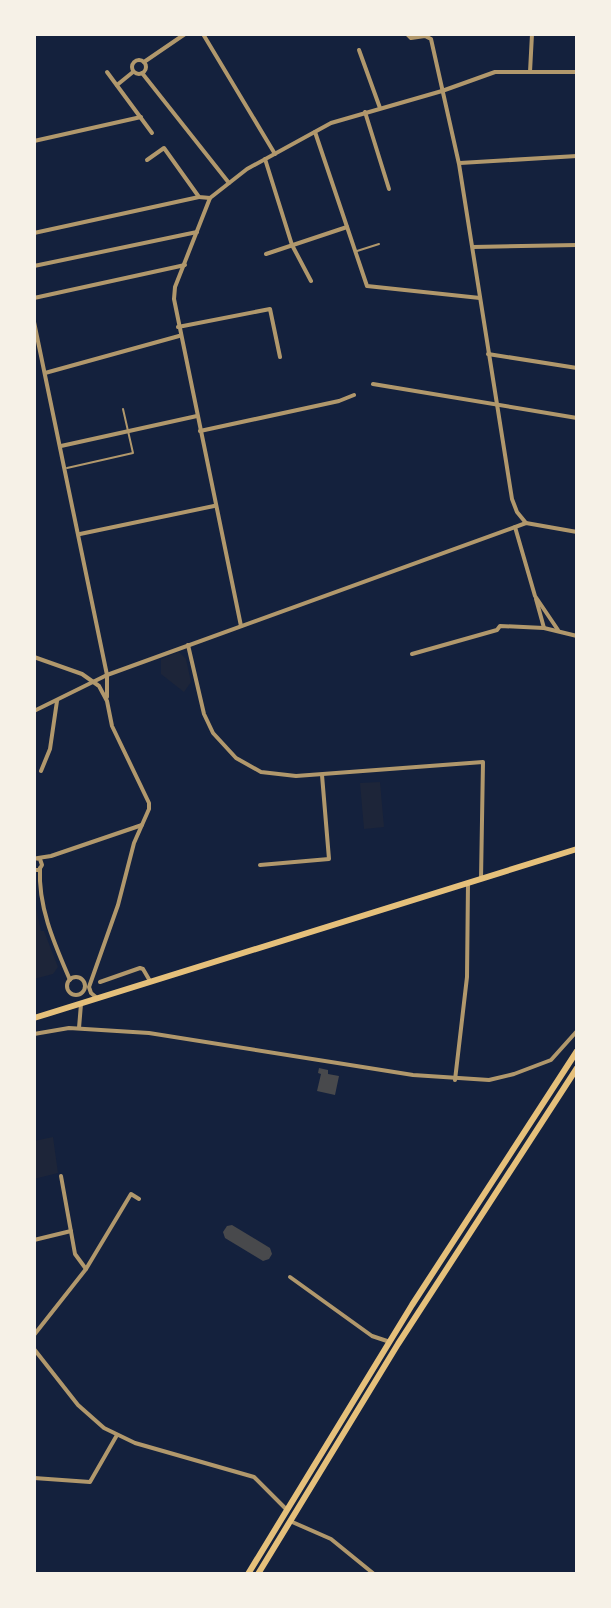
<svg xmlns="http://www.w3.org/2000/svg" width="611" height="1608" font-family="Spectral,serif">
	<style>
		.green { fill: #1d2539 }
		.building { fill: #48494c }
		.lines { fill: none; stroke-linecap: round; stroke-linejoin: round }
		.service { stroke: #b1986c; stroke-width: 2 }
		.minor { stroke: #b1986c; stroke-width: 4 }
		.primary { stroke: #e5c07b; stroke-width: 6 }
	</style>
	<rect width="100%" height="100%" fill="#14213d"/>
	<g class="green">
		<polygon points="179,652 186,659 191,682 184,692 161,674 161,659"/>
		<polygon points="380,782 384,827 364,829 360,783"/>
		<polygon points="34,899 41,931 44,931 58,967 53,974 34,979"/>
		<polygon points="53,1137 58,1173 34,1179 34,1141"/>
	</g>
	<g class="building">
		<polygon points="319,1068 328,1070 328,1074 339,1076 335,1095 317,1091 321,1074 318,1073"/>
		<polygon points="232,1225 270,1248 272,1254 269,1259 263,1261 225,1238 223,1232 227,1226"/>
	</g>
	<g class="lines">
		<g class="service">
			<polyline points="357,251 379,244"/>
			<polyline points="67,468 133,453 123,409"/>
		</g>
		<g class="minor">
			<polyline points="203,34 275,154"/>
			<polyline points="407,34 411,38 425,36 431,39 459,164 512,499 517,512 526,523"/>
			<polyline points="359,50 380,108"/>
			<circle cx="139" cy="67" r="7"/>
			<polyline points="144,62 185,34"/>
			<polyline points="107,72 152,133"/>
			<polyline points="530,72 532,34"/>
			<polyline points="142,73 229,183"/>
			<polyline points="117,85 133,72"/>
			<polyline points="365,112 389,189"/>
			<polyline points="315,132 367,286 480,298"/>
			<polyline points="34,141 141,117"/>
			<polyline points="265,159 292,245 311,281"/>
			<polyline points="147,160 164,148 199,197 210,198"/>
			<polyline points="460,163 577,156"/>
			<polyline points="34,233 199,197"/>
			<polyline points="473,247 577,245"/>
			<polyline points="266,254 347,227"/>
			<polyline points="34,266 197,232"/>
			<polyline points="34,298 185,265"/>
			<polyline points="34,322 107,675 107,697"/>
			<polyline points="178,327 270,309 280,357"/>
			<polyline points="488,354 577,368"/>
			<polyline points="45,373 179,336"/>
			<polyline points="373,384 577,418"/>
			<polyline points="200,431 339,401 354,395"/>
			<polyline points="61,446 197,416"/>
			<polyline points="515,527 535,596 558,630"/>
			<polyline points="80,534 214,506"/>
			<polyline points="536,599 544,628"/>
			<polyline points="241,626 174,299 175,287 210,198 247,169 331,123 442,91 495,72 577,72"/>
			<polyline points="188,645 204,714 213,733 236,758 261,772 296,776 483,762 481,879"/>
			<polyline points="412,654 497,630 500,626 544,628 577,636"/>
			<polyline points="34,657 82,674 99,686 107,701 112,726 149,803 149,809 134,843 118,905 89,987 91,993 97,998"/>
			<polyline points="34,711 107,675 526,523 577,532"/>
			<polyline points="41,771 50,749 57,701"/>
			<polyline points="34,858 40,859 42,865 39,870 34,870"/>
			<polyline points="38,858 51,856 142,825"/>
			<polyline points="260,865 329,859 322,775"/>
			<path d="M 40,868 C 38,908 55,945 70,980"/>
			<circle cx="76" cy="986" r="9"/>
			<polyline points="100,982 140,968 143,969 150,981"/>
			<polyline points="79,1028 81,1004"/>
			<polyline points="34,1034 69,1028 149,1033 413,1075 489,1080 514,1074 551,1060 577,1031"/>
			<polyline points="455,1080 467,977 468,883"/>
			<polyline points="61,1176 75,1254 86,1269"/>
			<polyline points="34,1240 71,1231"/>
			<polyline points="290,1277 372,1336 390,1342"/>
			<polyline points="34,1335 86,1269 131,1194 139,1199"/>
			<polyline points="34,1349 78,1405 104,1428 135,1443 254,1477 286,1509"/>
			<polyline points="34,1478 90,1482 117,1435"/>
			<polyline points="290,1521 331,1539 374,1574"/>
		</g>
		<g class="primary">
			<polyline points="34,1018 577,849"/>
			<polyline points="248,1574 412,1305 577,1051"/>
			<polyline points="258,1574 398,1344 577,1068"/>
		</g>
	</g>
	<rect width="611" height="1608" fill="none" stroke="#f6f1e7" stroke-width="72"/>
</svg>
